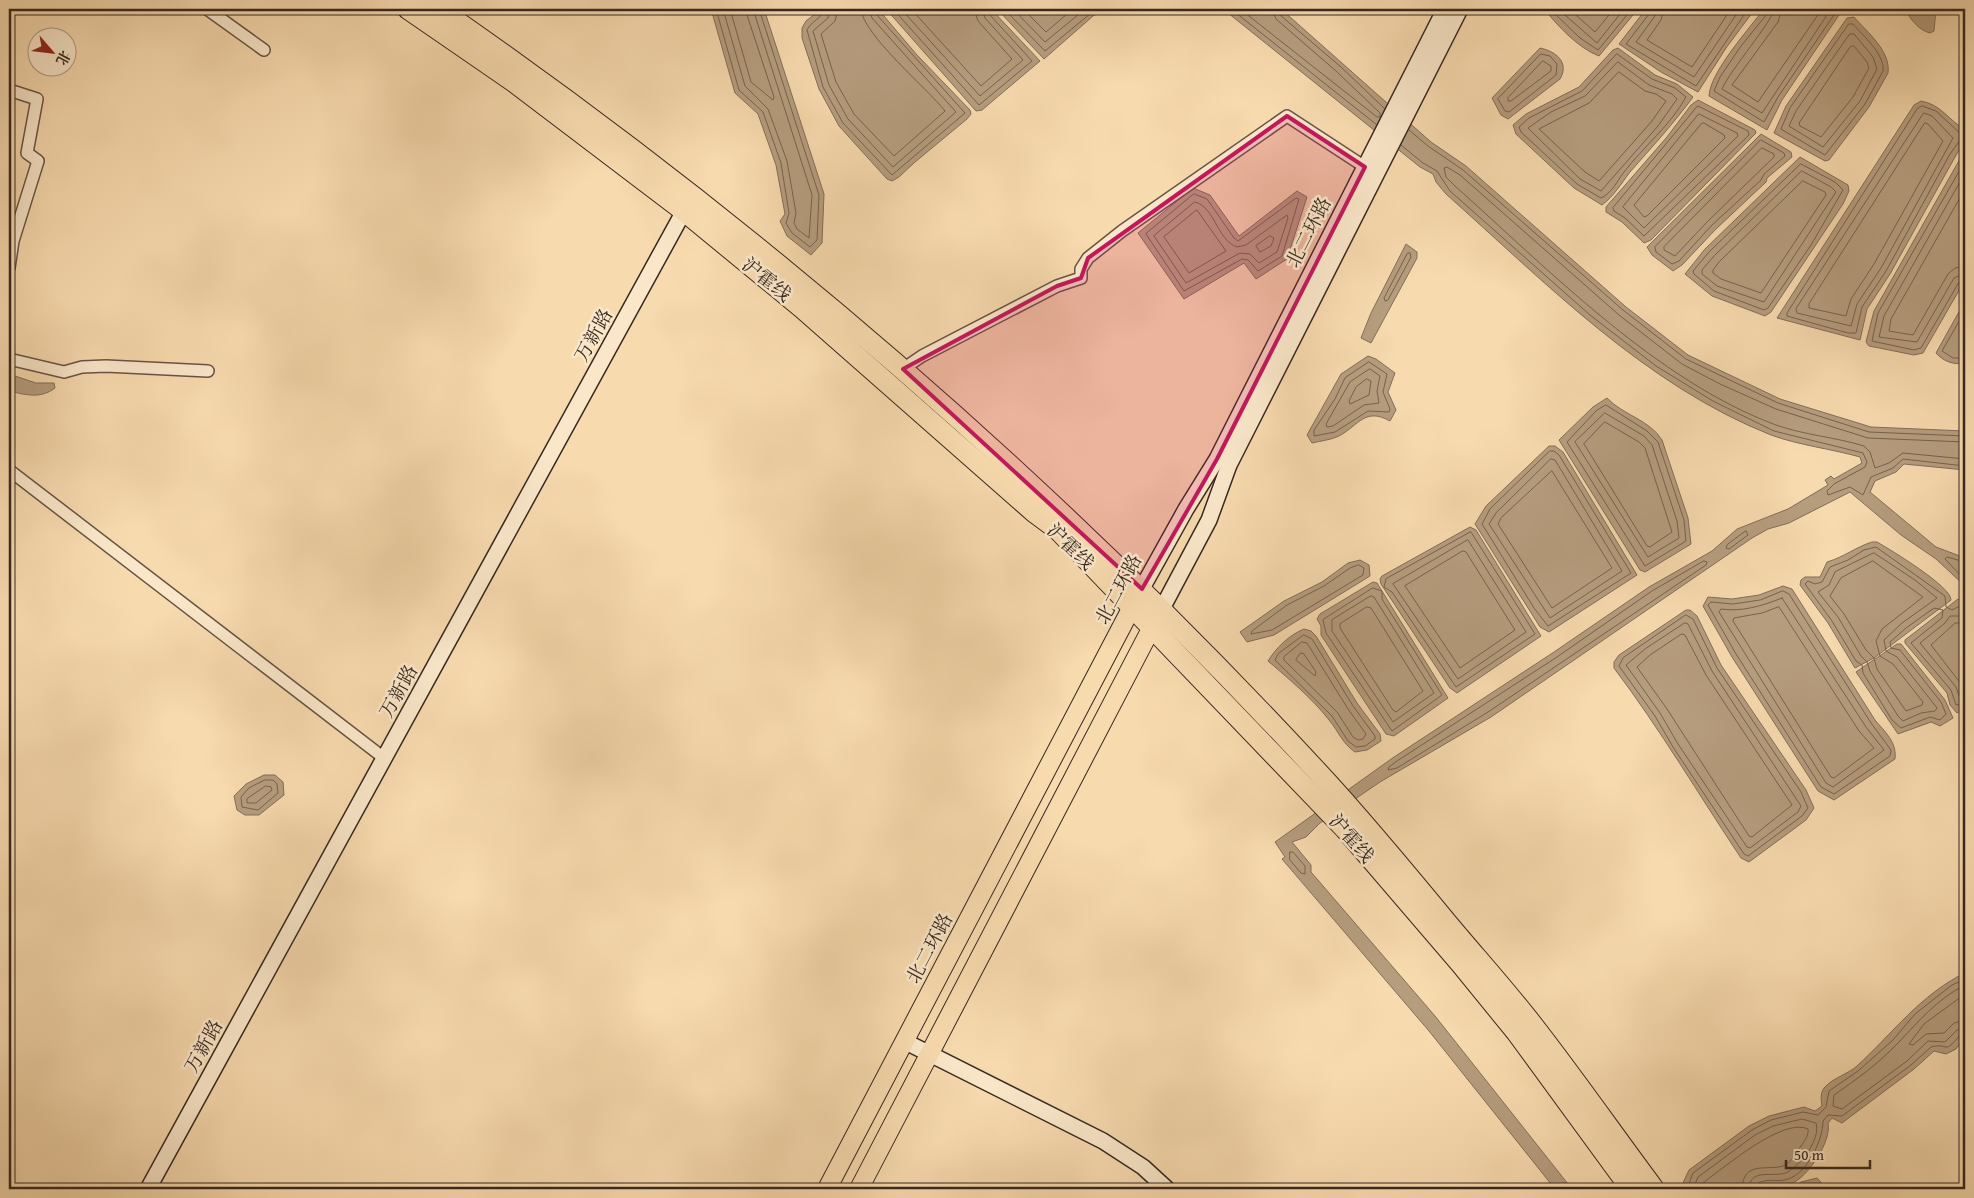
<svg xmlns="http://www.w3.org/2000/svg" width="1974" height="1198" font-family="'Gentium Book Plus','Noto Serif SC',serif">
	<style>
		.water { fill: #b69d7e; stroke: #836e58 }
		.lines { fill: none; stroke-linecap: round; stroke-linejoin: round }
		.shore { stroke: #76624f; stroke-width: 1 }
		.street-casing { stroke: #675444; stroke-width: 14 }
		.secondary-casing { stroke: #372820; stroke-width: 18 }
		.primary-casing { stroke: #372820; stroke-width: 20 }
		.highway-casing { stroke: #372820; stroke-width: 22 }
		.street { stroke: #fae7ca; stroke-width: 11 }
		.secondary { stroke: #fae7ca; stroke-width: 15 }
		.primary { stroke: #f7daae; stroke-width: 18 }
		.highway { stroke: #f7daae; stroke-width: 20 }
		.marked { fill: #c2185b; fill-opacity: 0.2; stroke: #c2185b; stroke-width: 4; stroke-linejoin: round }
		.labels { text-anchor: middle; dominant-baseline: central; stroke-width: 5; stroke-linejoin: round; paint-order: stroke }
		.street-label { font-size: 19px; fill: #372820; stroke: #fae7ca }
	</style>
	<rect width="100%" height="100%" fill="#f7daae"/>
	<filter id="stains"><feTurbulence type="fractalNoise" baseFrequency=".004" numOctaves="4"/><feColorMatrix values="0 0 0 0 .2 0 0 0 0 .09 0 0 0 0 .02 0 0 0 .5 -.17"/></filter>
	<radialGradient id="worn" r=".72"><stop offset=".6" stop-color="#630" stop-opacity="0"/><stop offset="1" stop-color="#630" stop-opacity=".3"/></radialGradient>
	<g class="water">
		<polygon points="711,9 764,9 824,194 822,243 811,255 787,236 780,221 785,214 776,165 758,114 735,93"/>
		<polygon points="821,9 878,9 917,55 970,110 971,114 967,119 915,162 899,177 892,181 887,179 839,126 819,89 802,38 802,28 806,21"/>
		<polygon points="886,9 991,9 1040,61 982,110 976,111"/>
		<polygon points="997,9 1105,9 1093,16 1044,59"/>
		<path d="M 1223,9 L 1281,9 L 1431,142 L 1466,166 L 1626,307 L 1688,355 L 1780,399 L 1871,427 L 1965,431 L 1965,470 L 1904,464 L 1896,472 L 1875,481 L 1870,492 L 1936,547 L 1965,558 L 1965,586 L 1936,559 L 1901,535 L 1850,492 L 1789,523 L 1768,529 L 1752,538 L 1491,717 L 1380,782 L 1320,823 L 1306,837 L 1292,842 L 1311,865 L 1311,872 L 1435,1016 L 1572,1189 L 1555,1189 L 1429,1031 L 1282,859 L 1285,857 L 1275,842 L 1394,757 L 1554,652 L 1649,587 L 1712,551 L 1737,529 L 1788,509 L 1828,485 L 1825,480 L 1831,476 L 1834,479 L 1862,463 L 1860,457 C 1832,449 1798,445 1771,435 C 1645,385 1546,283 1446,194 L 1436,182 L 1433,174 L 1420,167 Z"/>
		<path d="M 1544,9 L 1638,9 L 1599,56 C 1578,48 1558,26 1544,9 Z"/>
		<polygon points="1646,9 1755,9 1726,48 1698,92 1661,72 1619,44"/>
		<path d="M 1764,9 L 1843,9 L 1782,100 L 1767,130 L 1709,96 C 1710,72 1749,29 1764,9 Z"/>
		<path d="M 1904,9 L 1936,9 L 1934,31 L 1930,33 C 1918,30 1911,19 1904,9 Z"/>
		<path d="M 1854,17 C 1867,32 1891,51 1888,73 L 1869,107 L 1829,160 L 1825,161 L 1774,133 L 1786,106 L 1847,18 Z"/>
		<path d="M 1540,48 C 1555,51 1570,62 1560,79 L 1508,119 L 1501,115 L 1492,98 Z"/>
		<path d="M 1618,48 L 1655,75 L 1677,84 L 1693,97 C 1674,123 1652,147 1630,172 C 1621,184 1614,196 1602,205 L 1574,188 L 1516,134 L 1513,125 L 1526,114 L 1579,87 L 1613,50 Z"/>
		<polygon points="1698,100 1755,130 1756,133 1651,240 1644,243 1622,222 1606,212 1606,207 1667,137 1691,105"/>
		<path d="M 1921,101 C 1940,104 1949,120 1965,130 L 1965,139 L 1890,274 L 1867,309 L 1860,340 L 1777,318 L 1914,105 Z"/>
		<polygon points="1761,134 1791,152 1792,157 1767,178 1766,182 1716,229 1682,265 1673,271 1652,255 1647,247"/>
		<polygon points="1965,150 1965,280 1923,353 1914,355 1869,346 1866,342 1874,311"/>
		<polygon points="1800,157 1848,185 1849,191 1843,204 1771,312 1765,316 1712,296 1685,274 1705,249"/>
		<polygon points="1193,188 1210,195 1239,236 1297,191 1307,197 1287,259 1256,279 1244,263 1184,299 1138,233"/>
		<polygon points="1406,244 1417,252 1417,258 1371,343 1361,338 1371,313"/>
		<path d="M 1965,301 L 1965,363 C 1954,365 1944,362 1936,353 Z"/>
		<path d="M 1368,356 L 1376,359 L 1395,373 L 1388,392 L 1396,410 L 1390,421 C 1365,407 1359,425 1339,436 C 1331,440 1320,441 1312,443 L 1307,435 L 1341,374 Z"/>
		<path d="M 9,374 L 36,383 L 54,383 L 55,388 C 41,399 26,395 9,391 Z"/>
		<path d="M 1607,398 C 1623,415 1650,420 1662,440 L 1688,518 L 1691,544 L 1645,572 L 1640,570 L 1559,440 L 1593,407 Z"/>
		<polygon points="1549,446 1555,446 1563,452 1637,575 1549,632 1540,627 1475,524 1486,506"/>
		<polygon points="1470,527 1476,530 1541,636 1457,693 1450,688 1381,584 1380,579 1382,576"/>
		<path d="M 1872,542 L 1877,542 C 1891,550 1952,587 1951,600 L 1874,658 L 1855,668 L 1828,623 L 1800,585 L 1801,580 L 1805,577 L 1820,577 L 1827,562 C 1844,557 1856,547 1872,542 Z"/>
		<polygon points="1360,560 1369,565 1370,576 1274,635 1247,642 1240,632 1284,601 1322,582 1348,563"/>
		<polygon points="1373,582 1377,583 1448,698 1394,736 1386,734 1321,635 1321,626 1317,619 1320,614"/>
		<path d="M 1783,586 L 1792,589 L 1875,720 C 1885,732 1897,742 1895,759 L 1834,800 L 1818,791 L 1732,657 L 1703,606 L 1708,597 L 1732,599 L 1759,595 Z"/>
		<polygon points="1958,599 1965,606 1965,707 1957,713 1950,705 1947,693 1905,643 1905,640"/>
		<path d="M 1686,610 L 1690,610 L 1697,616 L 1721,665 L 1806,790 L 1814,808 L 1806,820 L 1749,862 L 1741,858 C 1699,795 1660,729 1614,668 L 1614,662 L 1619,655 Z"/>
		<path d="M 1304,629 L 1311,631 L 1316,636 L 1357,703 L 1380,734 L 1381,741 L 1367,750 L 1355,752 C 1342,743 1339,732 1329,720 C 1312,698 1289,679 1268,661 C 1276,648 1289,635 1304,629 Z"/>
		<polygon points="1897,644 1901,644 1945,700 1953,718 1940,726 1931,722 1898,734 1856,672"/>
		<polygon points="264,775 275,775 283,782 284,795 259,815 245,815 237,810 234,796 246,784"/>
		<path d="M 1965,973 L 1965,1036 L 1956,1049 L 1946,1054 L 1934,1051 L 1914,1069 L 1842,1123 L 1832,1118 L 1828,1123 C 1832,1141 1808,1177 1791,1184 C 1780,1188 1769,1183 1756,1189 L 1683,1189 L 1682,1185 L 1689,1170 L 1749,1126 L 1769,1116 L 1804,1107 L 1815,1111 L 1822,1106 C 1821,1100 1820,1092 1825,1087 C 1833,1078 1848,1074 1857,1066 C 1892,1034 1921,994 1965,973 Z"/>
		<polygon points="1817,1178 1827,1189 1791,1189 1801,1182"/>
	</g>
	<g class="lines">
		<g class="shore">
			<polyline points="716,9 739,90 763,112 781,163 789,213 786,223 792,233 810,247 817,240 819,195 759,9"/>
			<polyline points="723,9 745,86 768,109 787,161 796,213 794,223 797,229 809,238 812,195 753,9"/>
			<polyline points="730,9 751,82 773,100 774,97 745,9"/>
			<path d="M 824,9 C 823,18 811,21 807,30 L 823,87 L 843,123 L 892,175 L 965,113 L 876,14 L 875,9"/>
			<polyline points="830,9 828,18 813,31 829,85 848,119 893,167 956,112 872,18 869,9"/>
			<path d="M 838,9 L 835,21 L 821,34 L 836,82 L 854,114 L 894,156 L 945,111 C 928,89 862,34 861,9"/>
			<polyline points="893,9 979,105 1032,61 989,14 988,9"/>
			<polyline points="901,9 980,96 1023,60 985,18 982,9"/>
			<polyline points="911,9 981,86 1012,59 978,21 974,9"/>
			<polyline points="1004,9 1045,51 1096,9"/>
			<polyline points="1013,9 1045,42 1085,9"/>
			<polyline points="1023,9 1046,32 1073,9"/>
			<polyline points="1231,9 1377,125"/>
			<polyline points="1240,9 1377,117 1380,117 1380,113 1336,71 1276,19 1272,9"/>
			<polyline points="1278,9 1280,15 1341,67 1385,109"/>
			<polyline points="1550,9 1580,38 1598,50 1632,9"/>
			<polyline points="1558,9 1597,43 1624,9"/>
			<polyline points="1569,9 1595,32 1614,9"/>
			<polyline points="1650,9 1649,14 1626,44 1696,86 1748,9"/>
			<polyline points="1656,9 1655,16 1636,42 1694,77 1740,9"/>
			<polyline points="1664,9 1661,20 1647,40 1692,67 1731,9"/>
			<polyline points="1768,9 1767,14 1741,46 1720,77 1714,91 1764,122 1778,97 1838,9"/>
			<path d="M 1774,9 C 1773,21 1730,70 1722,89 L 1762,113 L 1831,9"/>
			<polyline points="1782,9 1778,22 1732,85 1758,102 1822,9"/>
			<path d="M 1849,24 L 1853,24 C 1863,36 1885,54 1883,71 L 1865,104 L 1825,155 L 1781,129 L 1790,108 Z"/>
			<polygon points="1850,34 1854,34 1873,57 1877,69 1860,101 1823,147 1789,126 1796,111"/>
			<polygon points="1854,46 1867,62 1869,68 1853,97 1821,137 1800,126 1799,123 1850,47"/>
			<polygon points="1541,54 1550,56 1557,64 1556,75 1509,112 1505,111 1498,99"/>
			<path d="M 1617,54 L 1652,79 L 1675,88 L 1686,97 C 1670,126 1644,146 1624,172 C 1617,181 1612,193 1601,198 L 1577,184 L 1521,132 L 1519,127 L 1529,118 L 1582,91 Z"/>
			<polygon points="1543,61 1551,66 1551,71 1511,101 1508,101 1508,98"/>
			<polygon points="1618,62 1649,85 1672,94 1677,99 1658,126 1601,191 1580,179 1528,128 1551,112 1585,96"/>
			<polygon points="1619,72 1645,91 1656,94 1666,101 1652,121 1599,181 1585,172 1539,129 1589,103"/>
			<polygon points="1698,106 1748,131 1749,135 1644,236 1625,218 1614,211 1613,208"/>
			<polygon points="1922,106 1936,111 1963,136 1950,154 1886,271 1862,307 1856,333 1848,333 1787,316 1787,313 1917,109"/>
			<polygon points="1924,113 1932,116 1953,138 1881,268 1857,304 1851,326 1797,313 1796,309"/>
			<polygon points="1699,114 1737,133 1738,136 1644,228 1623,207"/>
			<polygon points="1704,123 1724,135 1725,138 1647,216 1644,217 1634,205 1701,124"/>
			<polygon points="1925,123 1928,124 1943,141 1874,264 1851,299 1846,316 1809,308 1809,304"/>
			<polyline points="1409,130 1428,146 1463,170 1623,310 1686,359 1778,403 1869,432 1965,436"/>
			<polygon points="1761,140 1784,153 1785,156 1764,174 1761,180 1712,225 1679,261 1672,264 1656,252 1655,247"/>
			<polyline points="1401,145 1423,163 1437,171 1450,191 1590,315 1656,366 1713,401 1774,431 1863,453 1867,462 1865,467 1834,484 1827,491 1828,495 1850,487 1863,495 1871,477 1893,468 1903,459 1965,466"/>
			<polygon points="1762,148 1774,154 1774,157 1708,221 1675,256 1664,250 1664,247"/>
			<polyline points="1965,161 1878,313 1872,341 1914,350 1921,348 1959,282 1965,279"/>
			<polygon points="1801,164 1835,182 1843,190 1811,245 1768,308 1764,310 1714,291 1694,274 1693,271 1709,252"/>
			<polygon points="1802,171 1831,187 1836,192 1764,302 1717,286 1702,274 1702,270 1714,256"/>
			<polyline points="1965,173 1884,316 1879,337 1917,342 1954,278 1965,273"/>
			<polygon points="1803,181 1825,192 1826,195 1761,293 1721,279 1713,273 1713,270 1719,262"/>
			<polyline points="1965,189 1891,319 1889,331 1913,335 1948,274 1955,268 1965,266"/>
			<polygon points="1194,194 1207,199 1234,238 1238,241 1296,198 1299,199 1282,256 1258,271 1248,260 1242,259 1184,291 1146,234"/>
			<path d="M 1195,202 C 1215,207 1217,240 1237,247 L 1246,245 L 1287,215 L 1288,218 L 1277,252 L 1259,263 L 1250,254 L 1240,253 L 1186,283 L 1154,236 Z"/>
			<polygon points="1197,210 1226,251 1189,273 1164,237"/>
			<polygon points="1270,236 1274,238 1271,246 1260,252 1256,246"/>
			<polygon points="1410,253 1411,257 1388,300 1385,301 1384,298 1407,254"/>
			<polyline points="1965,311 1942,351 1953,358 1965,358"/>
			<polygon points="1369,362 1387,374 1383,392 1390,409 1389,412 1368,411 1335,432 1314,436 1314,430 1335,399 1345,378"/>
			<polygon points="1370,369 1380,376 1377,391 1379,403 1364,405 1333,426 1327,427 1326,424 1350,382"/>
			<polygon points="1367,379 1371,381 1369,395 1350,404 1349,401 1356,387"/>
			<polygon points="1606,405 1647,431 1658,442 1684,520 1686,541 1645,566 1567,442 1596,411"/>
			<polygon points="1605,413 1644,436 1652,445 1677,521 1679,538 1648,557 1575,442"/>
			<polygon points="1605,422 1639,442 1645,448 1672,532 1650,547 1647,546 1584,444"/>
			<path d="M 1965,442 L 1868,438 L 1776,409 L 1720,384 L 1682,364 L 1619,315 L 1460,175 L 1447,167 L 1444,168 L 1446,177 L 1455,186 C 1548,269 1657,381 1776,425 C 1804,435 1835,437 1864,446 L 1870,452 L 1875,468 L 1889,463 L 1903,453 L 1965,459"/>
			<polygon points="1550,451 1554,451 1559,455 1631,573 1548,626 1534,608 1482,524 1490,509"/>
			<polygon points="1551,459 1555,460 1622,571 1550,618 1489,524 1496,513"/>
			<polygon points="1552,471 1612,568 1552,608 1498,524 1501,518"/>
			<polygon points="1746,531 1748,535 1729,549 1726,548 1727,545"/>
			<polygon points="1471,532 1535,634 1456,687 1392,592 1384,587 1386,579"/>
			<polygon points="1468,540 1526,632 1458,679 1393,584"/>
			<polygon points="1463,551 1466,552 1515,630 1460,668 1405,586"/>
			<polygon points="1874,553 1915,580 1937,598 1902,623 1884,640 1886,651 1897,657 1937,708 1935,711 1921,713 1903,721 1898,716 1870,671 1867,662 1861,656 1838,617 1818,592 1829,585 1835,572"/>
			<polygon points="1704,561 1707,562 1706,565 1488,712 1397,768 1388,770 1389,767 1397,761 1557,657 1652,591"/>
			<polygon points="1873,561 1923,597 1882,629 1876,641 1880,656 1893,664 1923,702 1922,705 1906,711 1877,669 1874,658 1866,650 1844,614 1830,596 1841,578"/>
			<polyline points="1965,562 1947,557 1945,559 1965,580"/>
			<polygon points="1359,565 1364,568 1363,575 1272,630 1251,634 1252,631 1287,605 1324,586 1350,568"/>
			<polygon points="1373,588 1382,591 1382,599 1442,695 1392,731 1326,633 1323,620"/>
			<polygon points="1783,591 1789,594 1871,723 1891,750 1890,756 1834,794 1821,787 1736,654 1708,605 1711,602 1733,604 1760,600"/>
			<polygon points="1371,596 1374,597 1434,693 1393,722 1332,631 1332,620"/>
			<path d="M 1782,598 L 1866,727 L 1884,750 L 1833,787 L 1826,783 L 1719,612 L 1721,609 C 1742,612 1762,606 1782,598 Z"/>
			<polygon points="1367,607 1371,608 1423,691 1396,712 1393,710 1340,628 1340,624"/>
			<polygon points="1779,607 1859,731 1874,748 1834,778 1831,777 1733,621 1734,618 1762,613"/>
			<polyline points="1965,609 1958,607 1952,610 1946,607 1945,596 1876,547 1864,550 1848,560 1830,567 1822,582 1815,584 1808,581 1805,584 1832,621 1856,661 1862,665 1863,673 1892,720 1901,728 1930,717 1940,720 1946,714 1941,702 1900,650 1891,648 1890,642 1906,628 1934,608 1943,610 1942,618 1911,643 1951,690 1956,705 1965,703"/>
			<polygon points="1686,615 1693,619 1717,668 1801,792 1808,808 1802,816 1748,856 1744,854 1673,747 1655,716 1619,666 1623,658"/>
			<polyline points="1965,616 1950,616 1945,623 1920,643 1956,687 1959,696 1965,697"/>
			<polygon points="1685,623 1688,624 1712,671 1801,806 1798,812 1750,848 1747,847 1678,744 1660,713 1626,665 1645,649"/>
			<polyline points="1965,623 1955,623 1931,645 1965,689"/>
			<polygon points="1682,634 1685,635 1706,675 1792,805 1752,837 1749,836 1667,709 1637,667 1650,655"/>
			<polygon points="1304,635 1312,639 1353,706 1375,736 1375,739 1365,746 1356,747 1348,741 1332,716 1275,660 1278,654"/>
			<polygon points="1302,642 1307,643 1348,709 1366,734 1363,739 1358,740 1353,737 1337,712 1284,660 1284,657"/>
			<polygon points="1301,653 1304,654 1316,672 1315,676 1296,660"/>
			<polygon points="265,780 273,780 277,784 278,793 258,810 242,807 241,797 249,788"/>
			<polygon points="266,786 271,787 272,790 256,803 247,803 247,799"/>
			<polygon points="1290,852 1293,852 1305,866 1305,874 1301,873 1290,860"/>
			<path d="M 1965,985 C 1937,999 1918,1022 1898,1043 C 1878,1064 1857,1079 1834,1095 L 1833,1106 L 1842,1109 L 1907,1061 L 1928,1041 L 1945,1042 L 1957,1030 L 1965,1028"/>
			<polyline points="1965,994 1924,1024 1909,1044 1913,1045 1926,1034 1944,1033 1954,1023 1965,1020"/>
			<polyline points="1687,1189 1693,1173 1752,1130 1771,1120 1803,1112 1818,1115 1826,1107 1829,1091 1858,1071 1893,1040 1915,1014 1952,985 1965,979"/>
			<path d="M 1693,1189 L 1698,1177 L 1755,1135 L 1773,1126 L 1802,1119 L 1816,1123 C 1821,1139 1801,1164 1788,1172 C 1775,1179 1750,1166 1749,1189"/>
			<path d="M 1701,1189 L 1704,1182 C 1725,1167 1783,1117 1808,1129 C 1809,1135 1805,1140 1801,1146 C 1797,1153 1791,1163 1783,1166 C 1767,1171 1743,1160 1742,1189"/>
			<path d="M 1755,1189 L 1757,1184 C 1767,1177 1777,1183 1788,1179 C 1808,1173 1823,1139 1823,1121 L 1828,1115 L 1842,1116 L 1911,1065 L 1931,1047 C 1949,1042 1943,1056 1960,1035 L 1965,1034"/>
		</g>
		<defs>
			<g id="street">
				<polyline points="207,9 264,50"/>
				<polyline points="9,90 37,99 27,153 38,161 13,241 9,268"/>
				<polyline points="9,359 64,372 82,367 106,366 208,371"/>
				<polyline points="903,369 922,356 1057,286 1081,278 1081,269 1088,258 1122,231 1287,116 1365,167"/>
				<polyline points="9,470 384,758"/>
			</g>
			<g id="secondary">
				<polyline points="1136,599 1186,509 1217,459 1445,9"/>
				<polyline points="1157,618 1209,520 1229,465 1460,9"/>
				<polyline points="904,1041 1103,1141 1143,1167 1167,1189"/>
				<polyline points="148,1189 684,211"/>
			</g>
			<g id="primary">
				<polyline points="827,1189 1132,607"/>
				<polyline points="859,1189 1152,627"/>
			</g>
			<g id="highway">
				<polyline points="408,9 514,82 684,211 802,308 1035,513 1058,530 1346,830 1460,963 1517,1033 1631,1189"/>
				<path d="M 439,9 C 762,233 1061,493 1327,782 C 1368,827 1406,873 1444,919 C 1473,954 1504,988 1532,1024 C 1574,1078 1613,1134 1654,1189"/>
			</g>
		</defs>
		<use href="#street" class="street-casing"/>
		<use href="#secondary" class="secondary-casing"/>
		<use href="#primary" class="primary-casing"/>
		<use href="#highway" class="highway-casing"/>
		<use href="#street" class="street"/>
		<use href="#secondary" class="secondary"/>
		<use href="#primary" class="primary"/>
		<use href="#highway" class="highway"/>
	</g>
	<path class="marked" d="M 1287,116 L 1365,167 L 1217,459 L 1142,589 L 903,369 L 1057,286 L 1081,278 L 1088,258 Z"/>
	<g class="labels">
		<g class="street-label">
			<text transform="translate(1308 232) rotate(-63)">北二环路</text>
			<text transform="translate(767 279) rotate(39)">沪霍线</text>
			<text transform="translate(593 335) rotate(-61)">万新路</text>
			<text transform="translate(1071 546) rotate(44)">沪霍线</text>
			<text transform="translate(1118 589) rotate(-62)">北二环路</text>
			<text transform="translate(398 691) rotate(-61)">万新路</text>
			<text transform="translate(1352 838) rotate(49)">沪霍线</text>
			<text transform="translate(929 948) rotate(-62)">北二环路</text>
			<text transform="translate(203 1046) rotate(-61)">万新路</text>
		</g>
	</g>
	<rect width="1974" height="1198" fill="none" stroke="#f7daae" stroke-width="30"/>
	<rect x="10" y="10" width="1954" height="1178" fill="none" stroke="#372820" stroke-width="2.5"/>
	<rect x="15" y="15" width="1944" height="1168" fill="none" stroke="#372820"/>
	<g transform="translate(52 52) rotate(118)"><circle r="24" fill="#fae7ca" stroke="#ac9b86"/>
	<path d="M0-4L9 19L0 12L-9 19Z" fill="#8f2418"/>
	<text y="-8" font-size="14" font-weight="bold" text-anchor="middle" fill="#372820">北</text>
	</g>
	<path d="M1786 1160v8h84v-8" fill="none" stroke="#372820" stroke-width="2.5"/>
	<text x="1794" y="1160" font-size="15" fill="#372820" stroke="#fae7ca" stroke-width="4" paint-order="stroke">50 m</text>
	<rect width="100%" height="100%" filter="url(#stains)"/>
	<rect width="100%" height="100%" fill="url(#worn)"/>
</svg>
